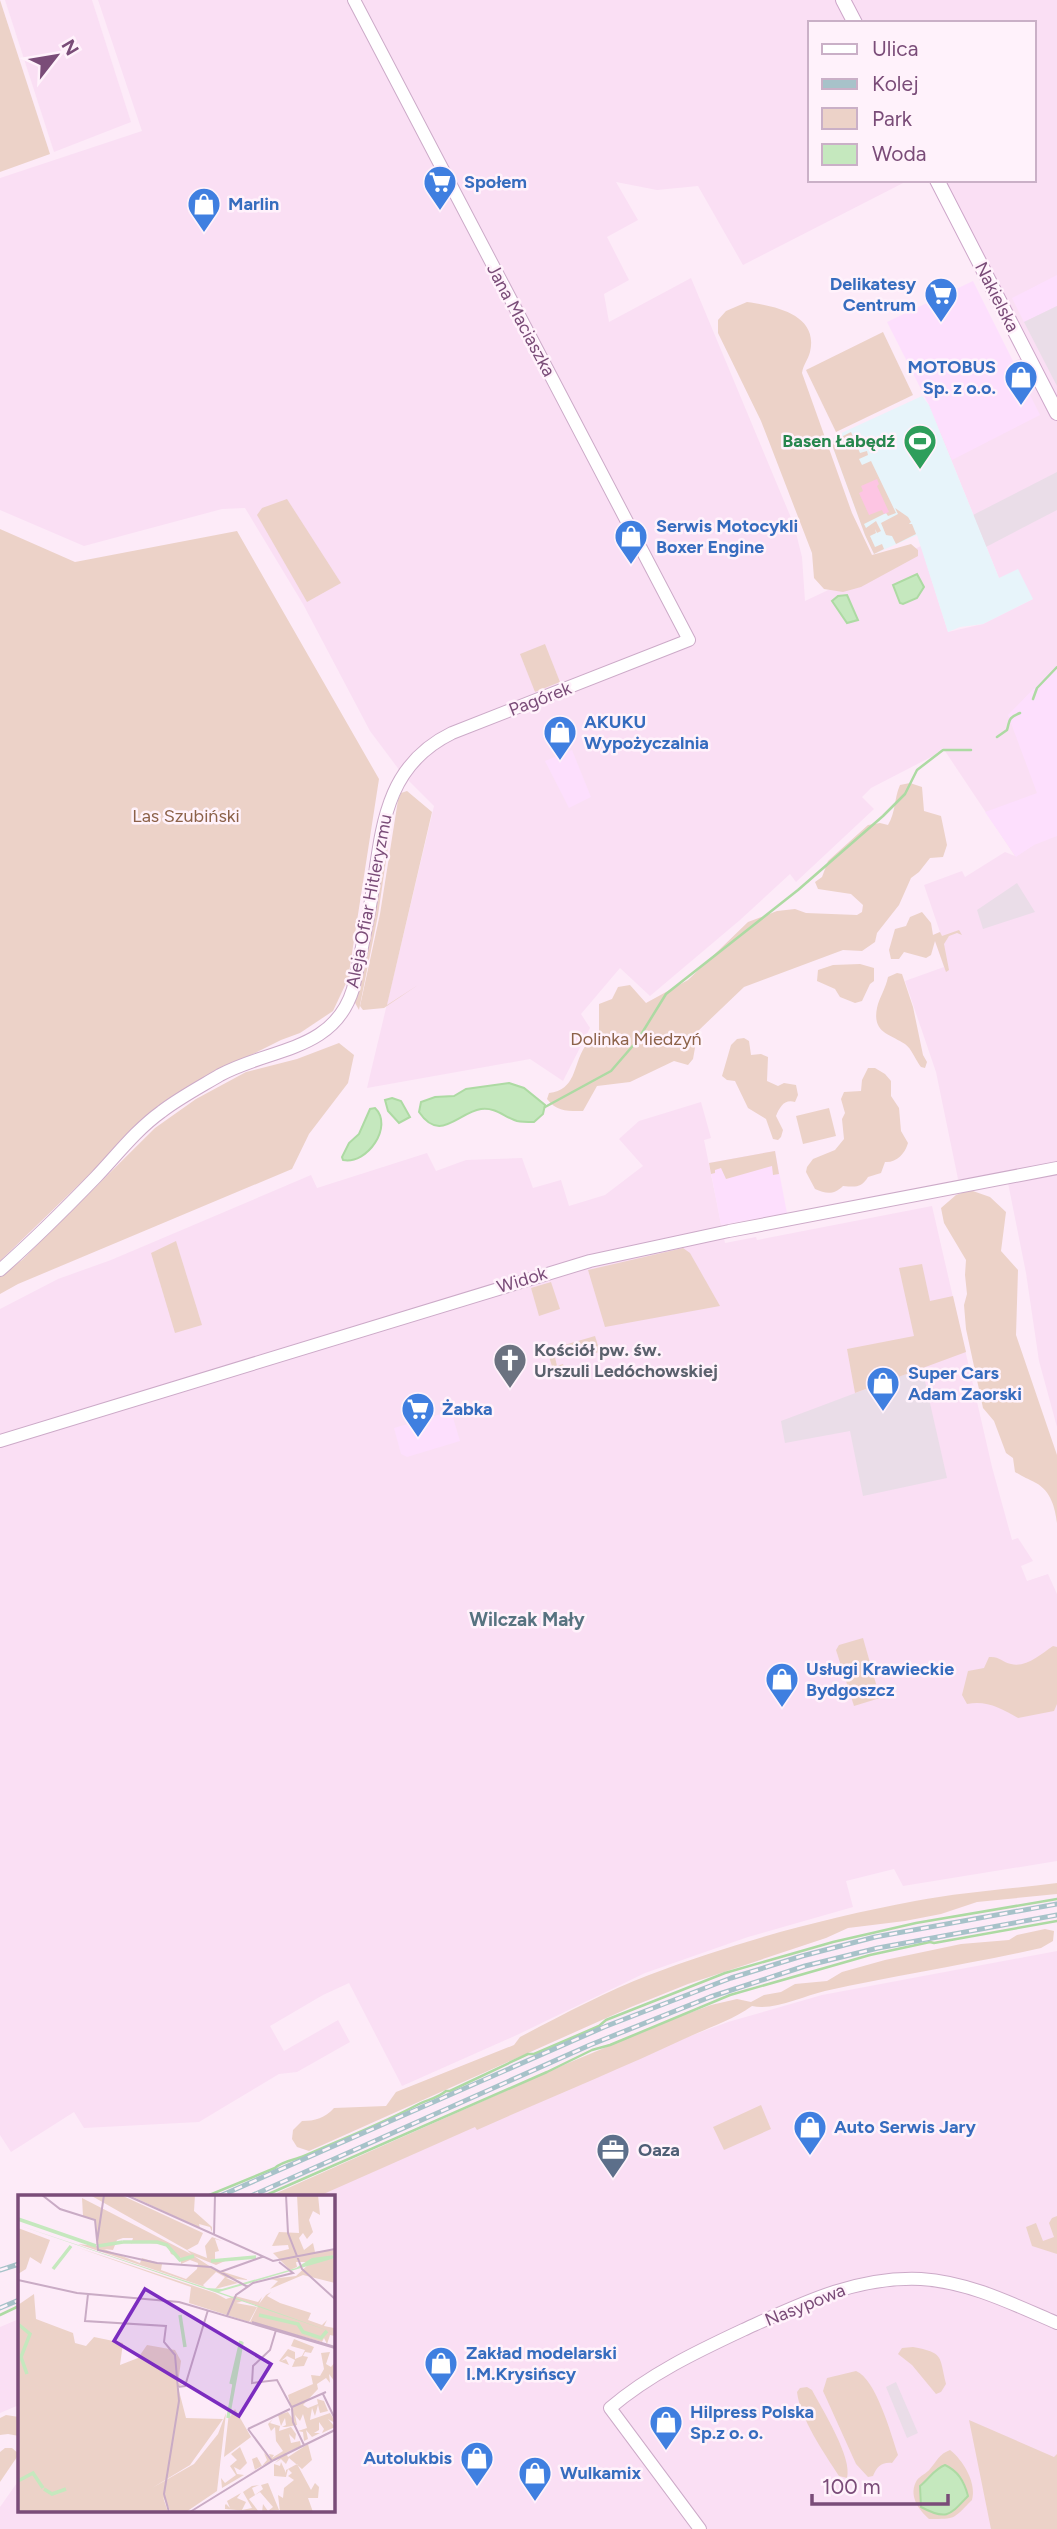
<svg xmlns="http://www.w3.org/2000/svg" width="1057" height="2529" font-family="Figtree,sans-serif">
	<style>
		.residential { fill: #fadff4; fill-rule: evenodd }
		.commercial { fill: #fddffd }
		.industrial { fill: #eadde8 }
		.education { fill: #e7f4fa }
		.green { fill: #ecd2c8 }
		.sand { fill: #fdc5e3 }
		.water { fill: #c5e8be; stroke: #addaa3; stroke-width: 2 }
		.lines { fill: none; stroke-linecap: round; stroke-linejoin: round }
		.stream { stroke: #addaa3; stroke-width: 2.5 }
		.tertiary-casing { stroke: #ccaac8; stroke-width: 14 }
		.secondary-casing { stroke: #cda6c9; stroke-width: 16 }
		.tertiary { stroke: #fff; stroke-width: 12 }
		.secondary { stroke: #fff; stroke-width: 14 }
		.rail-casing { stroke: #a7c2c9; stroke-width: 5 }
		.rail { stroke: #fff2fb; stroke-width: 2.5; stroke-dasharray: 8; stroke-linecap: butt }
		.labels { text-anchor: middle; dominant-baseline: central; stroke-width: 5; stroke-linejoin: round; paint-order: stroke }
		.shop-label { font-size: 18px; font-weight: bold; fill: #366cbe; stroke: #fff2fb; text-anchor: start }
		.street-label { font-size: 18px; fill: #7a4c78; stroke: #fff2fb }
		.leisure-label { font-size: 18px; font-weight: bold; fill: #27864d; stroke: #fff2fb; text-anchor: end }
		.park-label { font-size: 18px; fill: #8c6249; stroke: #fff2fb }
		.worship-label { font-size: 18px; font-weight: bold; fill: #5b616d; stroke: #fff2fb; text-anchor: start }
		.service-label { font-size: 18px; font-weight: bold; fill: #4e5e75; stroke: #fff2fb; text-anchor: start }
		.neighbourhood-label { font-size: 19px; font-weight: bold; fill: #577380; stroke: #fff2fb }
		.inset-river { fill: none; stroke: #c5e8be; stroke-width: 3.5 }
		.inset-road { fill: none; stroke: #c9abc5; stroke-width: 2 }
		.view { fill: #7b2cbf; fill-opacity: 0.15; stroke: #7b2cbf; stroke-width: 3.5 }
		.inset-edge { fill: none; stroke: #7a4c78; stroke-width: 3.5 }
	</style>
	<rect width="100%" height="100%" fill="#fdebf8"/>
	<g class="residential">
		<polygon points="5,0 92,0 131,122 54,152"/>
		<path d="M 98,0 L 1057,0 L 1057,1427 L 1039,1361 L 1026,1273 L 1007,1178 L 958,1179 L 936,1072 L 905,981 L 944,967 L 933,935 L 940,932 L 924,885 L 962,871 L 965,877 L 1005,852 L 1015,856 L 943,748 L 933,756 L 871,788 L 862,797 L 874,809 L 796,882 L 790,874 L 740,920 L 650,996 L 620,968 L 581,1014 L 590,1028 L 563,1081 L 530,1059 L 367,1088 L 434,806 L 403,775 L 370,731 L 303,604 L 245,508 L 222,509 L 84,546 L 0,510 L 0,178 L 142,131 ZM 810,23 L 1034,23 L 1034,180 L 937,180 L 1025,356 L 929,405 L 999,578 L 1033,599 L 983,624 L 948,632 L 921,546 L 805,601 L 802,557 L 794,525 L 691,278 L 609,322 L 604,294 L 629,280 L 607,237 L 638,220 L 616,182 L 657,190 L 698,186 L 743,265 L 909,180 L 810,180 Z"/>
		<polygon points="701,1102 711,1138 704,1140 725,1243 756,1237 757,1240 932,1206 992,1467 1012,1540 1018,1538 1033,1561 1021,1566 1027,1581 1048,1574 1057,1594 1057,1861 903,1886 894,1869 846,1881 853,1907 748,1937 645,1973 519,2034 402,2086 349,1983 323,1995 270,2026 284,2051 338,2020 350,2042 297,2072 279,2074 199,2122 84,2128 74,2112 11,2152 0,2135 0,1309 58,1279 111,1260 311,1175 317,1188 427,1153 436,1171 466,1160 522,1158 533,1188 561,1180 569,1206 605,1195 643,1166 619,1139 639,1121"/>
		<polygon points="1057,1951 1057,2529 0,2529 0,2507 19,2480 19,2510 332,2510 332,2196 303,2196 634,2057 728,2022 822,1995"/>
		<polygon points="19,2319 19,2405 0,2413 0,2327"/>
	</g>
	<g class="commercial">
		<polygon points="1057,275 1057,306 1024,322 1012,298"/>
		<polygon points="973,281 1040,415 952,460 929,405 887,322"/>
		<polygon points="1057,665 1057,836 1034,845 1016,857 985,812 1037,793 1008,715"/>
		<polygon points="572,750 591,797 569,808 545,761"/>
		<polygon points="775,1151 787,1213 721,1225 709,1163"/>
		<polygon points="451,1411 460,1441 407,1457 401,1454 394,1428"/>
	</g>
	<g class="industrial">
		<polygon points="1057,306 1057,386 1024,322"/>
		<polygon points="1057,472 1057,510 986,547 973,515"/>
		<polygon points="1017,883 1035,912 983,929 977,910"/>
		<polygon points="922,1368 947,1478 863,1496 850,1431 785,1443 781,1421"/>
		<polygon points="896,2382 918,2433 907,2438 886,2387"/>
	</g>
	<polygon class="education" points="922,396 929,405 999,578 1018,569 1033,599 983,624 960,627 948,632 917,535 874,554 865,535 831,442 835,436"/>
	<g class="green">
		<polygon points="0,0 50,154 0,172"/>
		<path d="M 747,302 C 774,306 819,314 810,352 C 808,360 803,365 802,373 L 852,513 L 872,555 L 911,544 L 918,550 L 918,556 L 861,587 L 843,592 L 824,589 L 814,578 L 812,553 L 761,421 L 718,333 L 718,320 L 726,311 Z"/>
		<polygon points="883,332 913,395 836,432 806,370"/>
		<polygon points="851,432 860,453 867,451 868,455 859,459 862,465 871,461 896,513 888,516 886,513 864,524 866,528 876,521 881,531 877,533 875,529 876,533 870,536 875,547 882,544 884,549 874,554 865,535 831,442"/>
		<polygon points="287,499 341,583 307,602 257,515 262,508"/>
		<polygon points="895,508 908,517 911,522 909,524 912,524 916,534 896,544 892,536 886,535 881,523 898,514"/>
		<polygon points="0,529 75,562 237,531 379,779 348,979 333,1011 300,1033 281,1040 213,1074 155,1111 0,1261"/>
		<polygon points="545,644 560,682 535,692 520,654"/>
		<path d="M 910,783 L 922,787 L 924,811 L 941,816 L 947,845 L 943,857 L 930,858 L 919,872 L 911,878 L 899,905 L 877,933 L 875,942 L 862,951 L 843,950 L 744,987 L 698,1031 L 693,1059 L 688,1065 L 674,1061 L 630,1082 L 597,1086 L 583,1111 C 568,1111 557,1112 547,1099 L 549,1093 C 576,1090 573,1066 584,1048 C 588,1041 594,1036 599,1031 L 599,1004 L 612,999 L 618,987 L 630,985 L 646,1003 L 688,980 L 748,922 L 777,911 L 795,909 L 806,913 L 857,915 L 862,912 L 863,905 L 851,894 L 818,889 L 815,882 L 822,877 L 828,861 L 868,825 L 880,823 L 888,825 C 896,812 894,798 900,785 Z"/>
		<polygon points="407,791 432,812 387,1005 418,985 384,1008 363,1010 360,1006 380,914 398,800 401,793"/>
		<polygon points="395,799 378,915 359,1010 354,1001 387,826"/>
		<polygon points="922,912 931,923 933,935 940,932 942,936 959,930 962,935 957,933 949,936 944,944 949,970 946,972 935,941 931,955 926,958 904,952 899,959 891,959 889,950 895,929 906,926 910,917"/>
		<polygon points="860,964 874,968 874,981 870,984 862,1001 855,1003 840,997 835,989 817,981 818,970 833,965"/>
		<path d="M 897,973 L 902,974 L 913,1007 L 923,1055 L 927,1062 L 925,1068 L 921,1067 C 916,1061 912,1049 905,1044 C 890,1034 872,1033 877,1008 C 879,998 886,988 888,977 Z"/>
		<path d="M 744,1038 L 749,1041 L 751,1055 L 761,1054 L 768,1057 L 767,1081 L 778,1086 L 784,1083 L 796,1085 L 798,1095 L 795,1102 C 784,1099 780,1107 776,1116 L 783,1130 L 781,1137 L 778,1140 L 773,1139 L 766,1119 L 748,1108 L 735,1081 L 727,1080 L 722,1076 L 731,1045 L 737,1039 Z"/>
		<polygon points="339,1043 354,1055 348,1083 309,1134 292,1169 18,1284 0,1294 0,1276 22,1260 155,1128 196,1099 246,1072 297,1059"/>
		<path d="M 868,1068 L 875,1068 L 885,1074 L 891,1081 L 891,1096 L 899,1108 L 901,1131 L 908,1143 C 905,1154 896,1163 885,1162 L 881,1173 L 868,1177 C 861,1188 856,1187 843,1186 C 834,1195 826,1194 815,1189 L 806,1172 L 807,1167 L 813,1159 L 835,1150 L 844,1139 L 842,1119 L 845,1113 L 841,1099 L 844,1092 L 861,1091 L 862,1080 Z"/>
		<polygon points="829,1108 836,1136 803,1144 796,1116"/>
		<polygon points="775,1151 779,1174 773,1175 772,1166 726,1179 721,1168 715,1170 715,1173 711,1174 709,1163"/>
		<path d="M 970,1190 L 990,1197 L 1006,1212 L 1001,1251 L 1018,1270 L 1016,1335 L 1057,1455 L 1057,1523 C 1055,1508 1051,1491 1036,1483 C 1028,1479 1023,1477 1015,1472 L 1013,1458 L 1006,1453 L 994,1421 L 983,1408 L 966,1329 L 964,1305 L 967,1294 L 965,1275 L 966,1260 L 944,1223 L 941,1208 L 956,1195 Z"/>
		<polygon points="176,1241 202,1325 175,1333 151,1253"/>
		<polygon points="683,1248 690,1253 720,1306 605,1327 588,1270"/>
		<polygon points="922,1264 930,1301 953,1296 966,1352 855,1393 847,1349 914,1336 899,1268"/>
		<polygon points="551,1282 560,1309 539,1316 531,1288"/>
		<polygon points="595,1336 600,1352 595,1353 591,1342 554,1353 557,1366 563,1364 564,1367 558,1369 559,1374 555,1376 547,1350"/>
		<polygon points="863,1638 880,1698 854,1706 836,1650 839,1645"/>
		<path d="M 1053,1646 L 1057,1647 L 1057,1704 L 1054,1711 L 1018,1718 C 1001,1708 986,1700 967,1704 L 962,1695 L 968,1671 L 984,1668 L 989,1657 C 999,1656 1002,1662 1011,1664 C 1026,1668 1041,1654 1053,1646 Z"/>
		<path d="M 1057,1883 L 1057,1894 L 977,1902 L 941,1914 L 905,1921 L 848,1928 L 826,1938 L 688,1984 L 631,2007 L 309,2151 L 297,2147 L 292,2139 L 293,2130 L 302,2121 C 315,2121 325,2118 334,2108 L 386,2106 L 396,2092 L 514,2045 L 520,2037 C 562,2015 605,1992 649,1975 C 735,1942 825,1918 915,1901 C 962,1892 1010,1889 1057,1883 Z"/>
		<path d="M 1045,1929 L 1054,1931 L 1053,1941 L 1041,1948 C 970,1964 897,1975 825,1991 C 803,1996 774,2011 752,2006 C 731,2021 707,2028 684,2039 C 616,2071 546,2099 477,2130 L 475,2127 L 319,2196 L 270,2196 L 566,2064 L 673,2019 L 711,2005 L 737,1999 L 751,2002 L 764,1995 L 781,1992 L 795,1984 L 827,1981 L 842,1972 L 885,1960 L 961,1944 L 1009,1940 L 1017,1935 Z"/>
		<polygon points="761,2105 771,2129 724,2150 713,2127"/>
		<polygon points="1057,2216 1057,2254 1032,2246 1026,2227 1036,2223 1043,2241 1054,2237 1049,2223 1052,2218"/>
		<path d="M 913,2347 C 944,2353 939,2355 946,2384 L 941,2392 L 936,2394 L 912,2365 L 898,2354 L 902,2348 Z"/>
		<path d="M 856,2371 C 876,2379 891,2434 898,2455 L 892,2463 C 881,2462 877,2467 873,2476 L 868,2477 L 856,2464 L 823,2391 L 827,2378 Z"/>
		<path d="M 807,2387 L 812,2390 C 822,2409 853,2458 847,2478 L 839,2476 C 824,2453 800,2418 797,2392 L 800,2388 Z"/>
		<polygon points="6,2415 19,2417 19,2436 8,2434 0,2435 0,2418"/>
		<polygon points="969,2420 1054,2457 1057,2454 1057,2529 991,2529"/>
		<polygon points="5,2448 12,2448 19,2454 0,2482 0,2452"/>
		<path d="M 950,2450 C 963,2460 977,2483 972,2500 C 953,2519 957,2519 929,2519 C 918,2509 908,2495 917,2480 C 920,2476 927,2473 930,2469 C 937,2461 939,2454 950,2450 Z"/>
	</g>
	<polygon class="sand" points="877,479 879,484 877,486 889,512 884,514 882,510 869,515 859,493 863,491 861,486"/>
	<g class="water">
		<polygon points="917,574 924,587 917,598 903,604 900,603 893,585"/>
		<polygon points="847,595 858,620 847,623 832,601 838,596"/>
		<path d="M 509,1083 L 524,1088 L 545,1105 L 543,1114 L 534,1122 C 529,1122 522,1122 517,1121 C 504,1117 496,1107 481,1109 C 457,1113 440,1143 419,1112 L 421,1102 L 435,1097 L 454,1096 L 466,1089 Z"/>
		<polygon points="392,1098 401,1101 410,1117 399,1123 388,1111 385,1100"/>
		<path d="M 375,1108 C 394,1126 367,1165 343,1160 L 342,1157 L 349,1143 L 359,1134 L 370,1109 Z"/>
		<path d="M 945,2465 C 958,2471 964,2481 968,2496 C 950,2515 947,2521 921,2507 L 920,2486 C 929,2479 934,2469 945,2465 Z"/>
	</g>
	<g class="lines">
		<g class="stream">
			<polyline points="1033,699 1037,688 1057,667"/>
			<path d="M 997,737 L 1007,730 C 1010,721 1007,718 1020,713"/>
			<polyline points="545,1107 611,1071 637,1041 666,994 798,890 883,816 905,794 917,770 943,750 971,750"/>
			<path d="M 207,2196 L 275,2168 C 282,2161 295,2160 304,2156 C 342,2139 381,2124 417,2105 C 427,2100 438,2098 446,2091 L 450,2091 L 528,2054 L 534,2054 L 599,2026 L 606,2020 L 725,1973 L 833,1942 L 916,1923 L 1057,1899"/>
			<polyline points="264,2196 547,2072 592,2050 610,2045 730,1995 870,1955 930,1942 934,1943 1057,1921"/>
			<polyline points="0,2315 19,2306"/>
		</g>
		<defs>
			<g id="tertiary">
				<path d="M 0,1270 C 34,1240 65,1209 96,1177 C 117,1155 136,1130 161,1112 C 179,1098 200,1087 220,1075 C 269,1048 334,1052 353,989 C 360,957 367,926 372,894 C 382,829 384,766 452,733 L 689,640 L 354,0"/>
				<polyline points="0,1441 590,1261 729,1231 1057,1168"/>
				<path d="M 700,2529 L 610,2408 C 650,2374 696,2352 743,2330 C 800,2304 856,2276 921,2279 C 969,2282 1013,2304 1057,2323"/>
			</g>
			<g id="secondary">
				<polyline points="843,0 855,23"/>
				<polyline points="937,180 1057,413"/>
			</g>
		</defs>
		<use href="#tertiary" class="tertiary-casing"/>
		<use href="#secondary" class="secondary-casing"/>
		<use href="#tertiary" class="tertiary"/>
		<use href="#secondary" class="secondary"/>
		<defs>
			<g id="rail">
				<polyline points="220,2196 604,2027 731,1978 802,1956 875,1937 1057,1904"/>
				<polyline points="251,2196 590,2045 710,1997 805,1966 878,1948 1057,1915"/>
				<polyline points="0,2270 19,2264"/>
				<polyline points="0,2308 19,2300"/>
			</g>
		</defs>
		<use href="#rail" class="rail-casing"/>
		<use href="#rail" class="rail"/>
	</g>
	<defs>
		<symbol id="supermarket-pin" viewBox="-11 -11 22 30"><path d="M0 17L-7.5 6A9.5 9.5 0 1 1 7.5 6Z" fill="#3f7fe0" stroke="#fff2fb"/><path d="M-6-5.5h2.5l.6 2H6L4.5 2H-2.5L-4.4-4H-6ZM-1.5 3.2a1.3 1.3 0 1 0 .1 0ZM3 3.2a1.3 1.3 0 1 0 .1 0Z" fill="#fff"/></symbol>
		<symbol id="shop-pin" viewBox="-11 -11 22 30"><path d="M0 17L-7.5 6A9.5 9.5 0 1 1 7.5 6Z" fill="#3f7fe0" stroke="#fff2fb"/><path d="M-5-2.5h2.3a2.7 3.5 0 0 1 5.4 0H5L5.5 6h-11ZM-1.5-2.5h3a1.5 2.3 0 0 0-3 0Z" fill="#fff"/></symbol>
		<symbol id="stadium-pin" viewBox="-11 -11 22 30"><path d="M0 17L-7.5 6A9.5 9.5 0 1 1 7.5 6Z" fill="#2e9e5b" stroke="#fff2fb"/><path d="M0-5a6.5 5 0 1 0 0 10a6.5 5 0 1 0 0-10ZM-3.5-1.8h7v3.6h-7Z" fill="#fff"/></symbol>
		<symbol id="church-pin" viewBox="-11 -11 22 30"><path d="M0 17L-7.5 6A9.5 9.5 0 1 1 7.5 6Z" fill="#6b7280" stroke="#fff2fb"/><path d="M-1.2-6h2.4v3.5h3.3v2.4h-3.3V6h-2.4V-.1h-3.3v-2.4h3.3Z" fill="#fff"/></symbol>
		<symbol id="office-pin" viewBox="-11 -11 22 30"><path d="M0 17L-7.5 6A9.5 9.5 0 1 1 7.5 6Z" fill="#5c6f8a" stroke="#fff2fb"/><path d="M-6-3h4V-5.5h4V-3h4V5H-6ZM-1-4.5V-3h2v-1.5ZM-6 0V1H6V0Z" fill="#fff"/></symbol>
	</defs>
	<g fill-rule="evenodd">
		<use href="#supermarket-pin" x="421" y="163" width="38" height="52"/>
		<use href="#shop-pin" x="185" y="185" width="38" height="52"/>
		<use href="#supermarket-pin" x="922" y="275" width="38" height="52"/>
		<use href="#shop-pin" x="1002" y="358" width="38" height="52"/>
		<use href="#stadium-pin" x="901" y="422" width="38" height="52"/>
		<use href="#shop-pin" x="612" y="517" width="38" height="52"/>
		<use href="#shop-pin" x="541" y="713" width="38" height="52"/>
		<use href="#church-pin" x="491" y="1341" width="38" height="52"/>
		<use href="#shop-pin" x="864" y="1364" width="38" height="52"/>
		<use href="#supermarket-pin" x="399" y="1390" width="38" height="52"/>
		<use href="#shop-pin" x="763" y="1660" width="38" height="52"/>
		<use href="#shop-pin" x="791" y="2108" width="38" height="52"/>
		<use href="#office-pin" x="594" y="2131" width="38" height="52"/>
		<use href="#shop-pin" x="422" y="2344" width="38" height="52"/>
		<use href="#shop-pin" x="647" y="2403" width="38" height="52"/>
		<use href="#shop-pin" x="458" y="2439" width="38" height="52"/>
		<use href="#shop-pin" x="516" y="2454" width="38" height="52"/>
	</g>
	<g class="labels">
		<g class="shop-label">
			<text x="464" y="182">Społem</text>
			<text x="228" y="204">Marlin</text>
			<text x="916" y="284" text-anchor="end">Delikatesy<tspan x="916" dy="21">Centrum</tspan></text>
			<text x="996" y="367" text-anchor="end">MOTOBUS<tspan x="996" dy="21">Sp. z o.o.</tspan></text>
			<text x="656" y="526">Serwis Motocykli<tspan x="656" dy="21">Boxer Engine</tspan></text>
			<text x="584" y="722">AKUKU<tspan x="584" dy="21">Wypożyczalnia</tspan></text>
			<text x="908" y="1373">Super Cars<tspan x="908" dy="21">Adam Zaorski</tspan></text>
			<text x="442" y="1409">Żabka</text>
			<text x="806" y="1669">Usługi Krawieckie<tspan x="806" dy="21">Bydgoszcz</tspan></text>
			<text x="834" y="2127">Auto Serwis Jary</text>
			<text x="466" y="2353">Zakład modelarski<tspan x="466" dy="21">I.M.Krysińscy</tspan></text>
			<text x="690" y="2412">Hilpress Polska<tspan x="690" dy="21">Sp.z o. o.</tspan></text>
			<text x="452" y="2458" text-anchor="end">Autolukbis</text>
			<text x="560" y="2473">Wulkamix</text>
		</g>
		<g class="street-label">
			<text transform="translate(997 297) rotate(63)">Nakielska</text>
			<text transform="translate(521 320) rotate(62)">Jana Maciaszka</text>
			<text transform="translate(540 699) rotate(-21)">Pagórek</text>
			<text transform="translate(369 901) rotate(-79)">Aleja Ofiar Hitleryzmu</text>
			<text transform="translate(522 1280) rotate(-17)">Widok</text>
			<text transform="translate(805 2305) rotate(-22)">Nasypowa</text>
		</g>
		<g class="leisure-label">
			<text x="895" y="441">Basen Łabędź</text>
		</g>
		<g class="park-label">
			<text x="186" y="816">Las Szubiński</text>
			<text x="636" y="1039">Dolinka Miedzyń</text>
		</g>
		<g class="worship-label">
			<text x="534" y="1350">Kościół pw. św.<tspan x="534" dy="21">Urszuli Ledóchowskiej</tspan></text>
		</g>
		<g class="service-label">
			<text x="638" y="2150">Oaza</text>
		</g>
		<g class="neighbourhood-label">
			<text x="527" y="1619">Wilczak Mały</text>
		</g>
	</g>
	<g transform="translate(18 2195)">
		<rect width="317" height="317" fill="#fdebf8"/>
		<path d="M 72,0 L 103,0 L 185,38 L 180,49 L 169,55 ZM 111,0 L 177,0 L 176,16 L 194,32 L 194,37 L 192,32 L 181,29 L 182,33 ZM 279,0 L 300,0 L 302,20 L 295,16 L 291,25 L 295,37 L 289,44 L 285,38 L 281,43 L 286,55 L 295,48 L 297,57 L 317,55 L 317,60 L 300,65 L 317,63 L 317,88 L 285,80 L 252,94 L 260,86 L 253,84 L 278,81 L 293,67 L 278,67 L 279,72 L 272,75 L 255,58 L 271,54 L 270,50 L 254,51 L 261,37 L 281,38 ZM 64,3 L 173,59 L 169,55 L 189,63 L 187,51 L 194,42 L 204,46 L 197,44 L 201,56 L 197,57 L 197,65 L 207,66 L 198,70 L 176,61 L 196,74 L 231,85 L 208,83 L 220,88 L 197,94 L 207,82 L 198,77 L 185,90 L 187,92 L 60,49 L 79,51 L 78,25 L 65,21 ZM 105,43 L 115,43 L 113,49 L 116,46 L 149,50 L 153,59 L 163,63 L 163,69 L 172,65 L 180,68 L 179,74 L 168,84 L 143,75 L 144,69 L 124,63 L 122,68 L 86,54 L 95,55 L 99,45 ZM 0,33 L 32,45 L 23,69 L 12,62 L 8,74 L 0,79 ZM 58,52 L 197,98 L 208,104 L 217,101 L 240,107 L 244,102 L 241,109 L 248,100 L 253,97 L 249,101 L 262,108 L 293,118 L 290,125 L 304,130 L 309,125 L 306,131 L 316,133 L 317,141 L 312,140 L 309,149 L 306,143 L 304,147 L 232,127 L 240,111 L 225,106 L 218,108 L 239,112 L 231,127 L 171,108 L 173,92 ZM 16,99 L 18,124 L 55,138 L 57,148 L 68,151 L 76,142 L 105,148 L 102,170 L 120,163 L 129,150 L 157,155 L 163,166 L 160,188 L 164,189 L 160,192 L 168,223 L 205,224 L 172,270 L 134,293 L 176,269 L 200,239 L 208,218 L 199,296 L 168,317 L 153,317 L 145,302 L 150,317 L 0,317 L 0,110 ZM 276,144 L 296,152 L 293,158 L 287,157 L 285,161 L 290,162 L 286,171 L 274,172 L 277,165 L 269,161 L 263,166 L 268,164 L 271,170 L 261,166 L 270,154 L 277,157 L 277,164 L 284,161 L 287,155 L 273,151 ZM 223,151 L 211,223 L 217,214 L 233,242 L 206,262 L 216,173 ZM 312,157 L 308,169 L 313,172 L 317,167 L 317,187 L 311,179 L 312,188 L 308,183 L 299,189 L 300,194 L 285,210 L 290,213 L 300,209 L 299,204 L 306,206 L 310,216 L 302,218 L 300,210 L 297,221 L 294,213 L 292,225 L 312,218 L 317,226 L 317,228 L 310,224 L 317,232 L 304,238 L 306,234 L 301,227 L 301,235 L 296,238 L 302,238 L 294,242 L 288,235 L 290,244 L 286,246 L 285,237 L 280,236 L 289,233 L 285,219 L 282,226 L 277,220 L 279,230 L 268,232 L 264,232 L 268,230 L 267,223 L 263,231 L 260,220 L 270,217 L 276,226 L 270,200 L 295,189 L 293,180 L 302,181 L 306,174 L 303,158 ZM 255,224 L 252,228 L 262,231 L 261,236 L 273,232 L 278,239 L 277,245 L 271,239 L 273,248 L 282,246 L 283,251 L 268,258 L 270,262 L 290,249 L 294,265 L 284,274 L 271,263 L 268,269 L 263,264 L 257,268 L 266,259 L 231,278 L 237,275 L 234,264 L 239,262 L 244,271 L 249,265 L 246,258 L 253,264 L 251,259 L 256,260 L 254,263 L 265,256 L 258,246 L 257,232 L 253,236 L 250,229 ZM 222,252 L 229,268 L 222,275 L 216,272 L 219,279 L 226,280 L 204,293 L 203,283 L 207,288 L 218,280 L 212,271 L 219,265 L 213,259 ZM 263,267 L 268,278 L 268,275 L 279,269 L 293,295 L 297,288 L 301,292 L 300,303 L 290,303 L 295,317 L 262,317 L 260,300 L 265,303 L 266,293 L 276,285 L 270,281 L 274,278 L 270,274 L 268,282 L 256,281 L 256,269 L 262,271 ZM 250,288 L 261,315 L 244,317 L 245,309 L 250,316 L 255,312 L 242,297 L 231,304 L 241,317 L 207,314 L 207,310 L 208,309 L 212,313 L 209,306 L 223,298 L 219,303 L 228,307 L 224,315 L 234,313 L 225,297 L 234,291 L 241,290 L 234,293 L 237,300 L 245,294 L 243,290 Z" fill="#ecd2c8" fill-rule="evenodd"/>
		<path d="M 0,30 L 189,93 L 204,94 L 278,73 L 294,63 L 317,60 L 317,63 L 201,97 L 317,138 Z" fill="#c5e8be"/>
		<path class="inset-river" d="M 0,24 L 78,51M 105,47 L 139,47 L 149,50 L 162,65 L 176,61M 80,51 L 105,47M 193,66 L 238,62M 35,74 L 53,51M 162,120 L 167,152M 241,120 L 280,129 L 285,137 L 303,143 L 309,136M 0,129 L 12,139 L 3,162 L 9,179M 213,189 L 223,146M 210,223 L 224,147M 0,286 L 15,278 L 25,293M 26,294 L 34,299 L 48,294"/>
		<path class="inset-road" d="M 24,0 L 42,14 L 77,25 L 80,55 L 139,68 L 193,72 L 230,92M 108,0 L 255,66 L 317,54M 268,0 L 270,38 L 284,74 L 317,104M 196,41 L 197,0M 79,47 L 86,0M 202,77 L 244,62M 0,85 L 59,98 L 161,107 L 317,153M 70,99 L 67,126 L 148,131 L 146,147 L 157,160 L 161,206 L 146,299 L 151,317M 209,121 L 218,100 L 235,88 L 275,78 L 261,67M 234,127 L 317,152M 258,135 L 252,155 L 235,171 L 234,188 L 259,185 L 274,213M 159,192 L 167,191 L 190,115M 305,199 L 317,224M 274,212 L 308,197M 274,213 L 275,227 L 286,250M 230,234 L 272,214M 230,234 L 254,266M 172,317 L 256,265 L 317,235"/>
		<path class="view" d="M 127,94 L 253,169 L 221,221 L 96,146 Z"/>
		<rect width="317" height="317" class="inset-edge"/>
	</g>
	<rect x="808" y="21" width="228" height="161" fill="#fff2fb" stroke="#cab0c7" stroke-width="2"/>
	<rect x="822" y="44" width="35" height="10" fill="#ffffff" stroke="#cab0c7" stroke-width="2"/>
	<text x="872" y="56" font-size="21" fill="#7a4c78">Ulica</text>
	<rect x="822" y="79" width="35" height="10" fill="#a7c2c9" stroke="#cab0c7" stroke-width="2"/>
	<text x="872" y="91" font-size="21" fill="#7a4c78">Kolej</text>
	<rect x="822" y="108" width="35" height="21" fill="#ecd2c8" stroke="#cab0c7" stroke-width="2"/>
	<text x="872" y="126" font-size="21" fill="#7a4c78">Park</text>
	<rect x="822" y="144" width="35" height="21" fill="#c5e8be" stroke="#cab0c7" stroke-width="2"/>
	<text x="872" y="161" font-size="21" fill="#7a4c78">Woda</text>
	<g transform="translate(56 56) rotate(59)" stroke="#fff2fb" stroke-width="5" paint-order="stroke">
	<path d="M0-5L12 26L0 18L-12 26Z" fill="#7a4c78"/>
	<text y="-10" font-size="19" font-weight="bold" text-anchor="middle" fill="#7a4c78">N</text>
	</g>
	<path d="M812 2494v10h136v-10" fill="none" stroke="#7a4c78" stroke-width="3.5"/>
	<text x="822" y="2494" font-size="21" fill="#7a4c78" stroke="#fff2fb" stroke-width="5" paint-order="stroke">100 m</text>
</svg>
